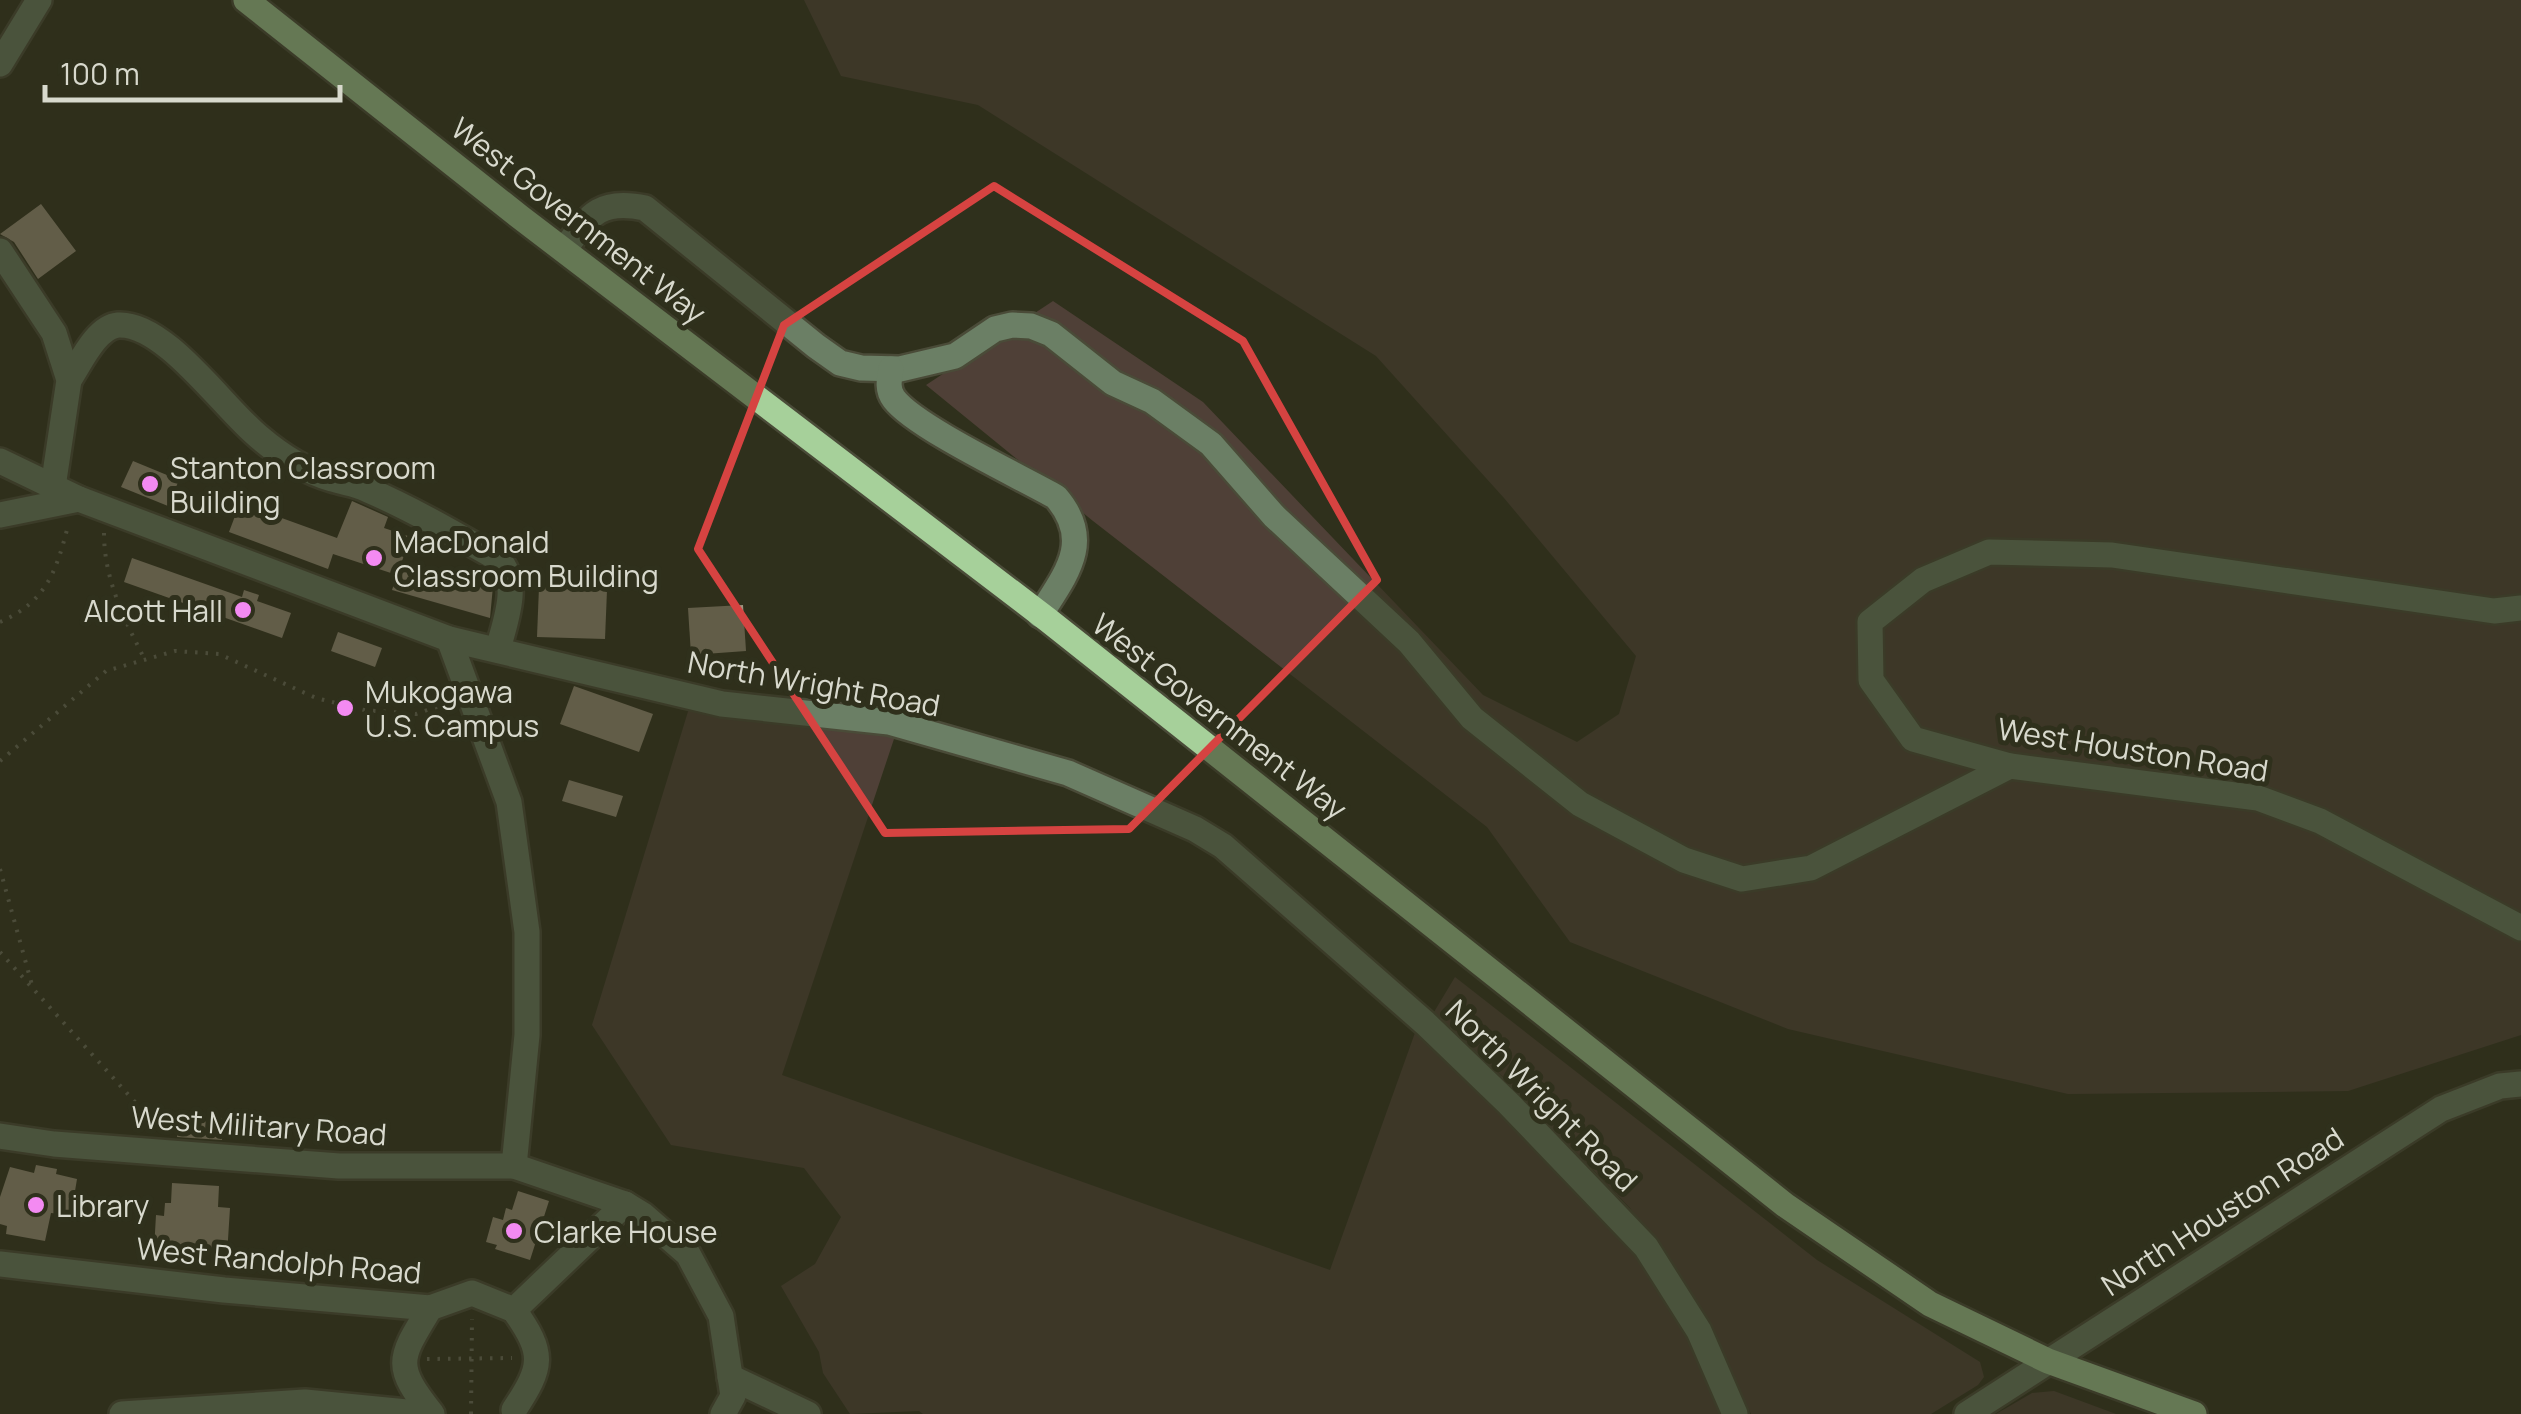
<svg xmlns="http://www.w3.org/2000/svg" width="2521" height="1414" font-family="Manrope,sans-serif">
	<style>
		.green { fill: #4f4037 }
		.building { fill: #a0947f }
		.lines { fill: none; stroke-linecap: round; stroke-linejoin: round }
		.minor-casing { stroke: #4a4b38; stroke-width: 30 }
		.major-casing { stroke: #4a4b38; stroke-width: 30 }
		.path { stroke: #6d6e5d; stroke-width: 4; stroke-dasharray: 2.5 8; stroke-linecap: butt }
		.minor { stroke: #6b7f65; stroke-width: 25 }
		.major { stroke: #a6d09a; stroke-width: 25 }
		.marked { fill: none; stroke: #d64341; stroke-width: 8; stroke-linejoin: round }
		.poi-dot { fill: #f38af2; stroke: #2f301c; stroke-width: 4 }
		.labels { text-anchor: middle; dominant-baseline: central; stroke-width: 10; stroke-linejoin: round; paint-order: stroke }
		.street-label { font-size: 30px; fill: #d8d9cd; stroke: #2f301c }
		.poi-label { font-size: 30px; fill: #d8d9cd; stroke: #2f301c; text-anchor: start }
	</style>
	<rect width="100%" height="100%" fill="#2f301c"/>
	<g class="green">
		<polygon points="804,0 2521,0 2521,1035 2348,1091 2068,1094 1788,1029 1570,942 1487,827 1093,521 926,385 1053,301 1203,402 1483,695 1577,742 1619,714 1636,656 1504,498 1376,356 978,105 841,76"/>
		<polygon points="690,705 896,733 782,1075 1330,1270 1416,1030 1637,1248 1693,1334 1723,1414 923,1414 919,1411 850,1414 823,1373 819,1352 781,1286 815,1264 841,1217 804,1168 671,1145 592,1025"/>
		<polygon points="1455,977 1817,1260 1980,1362 1984,1377 1978,1385 1931,1414 1751,1414 1709,1324 1630,1208 1504,1078 1434,1012"/>
		<polygon points="2054,1391 2116,1414 1996,1414 2032,1393"/>
	</g>
	<g class="building">
		<polygon points="41,204 76,251 38,279 14,242 0,234"/>
		<polygon points="133,461 179,480 168,506 121,487"/>
		<polygon points="352,501 388,517 384,528 411,537 402,561 493,586 490,618 392,590 397,575 333,554 328,569 229,532 240,503 337,538"/>
		<polygon points="132,558 242,597 244,590 259,595 257,601 291,613 282,638 124,582"/>
		<polygon points="539,587 607,590 605,639 537,637"/>
		<polygon points="743,605 746,651 691,655 688,608"/>
		<polygon points="338,632 382,648 375,667 331,651"/>
		<polygon points="574,686 653,714 639,752 560,724"/>
		<polygon points="569,780 623,796 616,817 562,801"/>
		<polygon points="178,1116 223,1118 222,1140 177,1137"/>
		<polygon points="36,1165 57,1169 56,1174 77,1179 71,1215 51,1213 45,1241 6,1234 7,1226 0,1224 0,1197 10,1167 34,1173"/>
		<polygon points="172,1183 219,1186 218,1207 230,1208 227,1255 154,1250 156,1215 164,1216 165,1203 171,1203"/>
		<polygon points="518,1191 549,1201 530,1260 495,1249 497,1245 486,1242 493,1217 503,1220 506,1208 512,1210"/>
	</g>
	<g class="lines">
		<defs>
			<g id="minor">
				<polyline points="0,64 39,0"/>
				<path d="M 564,250 C 589,216 599,198 645,208 L 816,346 L 840,363 L 861,368 L 900,369 L 955,356 L 995,329 L 1012,325 L 1031,326 L 1051,334 L 1113,383 L 1152,401 L 1211,444 L 1274,516 L 1409,642 L 1472,718 L 1580,804 L 1684,860 L 1742,879 L 1811,868 L 2010,766"/>
				<polyline points="0,251 54,333 69,380 53,487"/>
				<path d="M 891,369 C 889,380 887,390 894,399 C 915,427 1021,477 1056,497 C 1094,541 1066,574 1040,615"/>
				<path d="M 69,380 C 80,364 96,327 118,325 C 165,322 224,409 259,437 C 280,455 305,471 332,479 C 344,483 357,484 368,490 C 412,509 455,534 497,558 C 522,583 505,620 498,650"/>
				<polyline points="0,461 79,499 449,639 722,704 889,722 1068,773 1195,829 1223,846 1425,1023 1509,1104 1646,1247 1699,1331 1735,1414"/>
				<polyline points="0,515 79,499"/>
				<polyline points="2521,608 2494,611 2112,555 1989,552 1923,580 1870,622 1871,680 1913,739 2010,766 2258,798 2320,821 2521,928"/>
				<polyline points="449,639 509,802 527,932 527,1035 514,1166"/>
				<polyline points="0,1136 54,1144 339,1166 514,1166 625,1204 643,1215 688,1254 721,1316 733,1396 723,1414"/>
				<polyline points="0,1264 224,1290 430,1308 472,1293 514,1310 625,1204"/>
				<path d="M 430,1308 C 399,1359 393,1365 432,1414"/>
				<polyline points="730,1377 808,1414"/>
				<path d="M 514,1410 C 543,1366 545,1354 514,1310"/>
				<polyline points="122,1414 305,1402 427,1414"/>
				<polyline points="1967,1414 2441,1109 2500,1086 2521,1084"/>
			</g>
			<polyline id="major" points="246,0 520,217 1048,620 1785,1205 1930,1304 2048,1361 2194,1414"/>
		</defs>
		<use href="#minor" class="minor-casing"/>
		<use href="#major" class="major-casing"/>
		<g class="path">
			<path d="M 104,533 C 104,579 124,619 145,660"/>
			<path d="M 0,622 C 46,602 56,572 68,526"/>
			<polyline points="0,761 106,671 175,651 219,654 316,698 364,710 416,714 451,702"/>
			<polyline points="0,869 32,985"/>
			<polyline points="0,952 161,1131"/>
			<polyline points="427,1359 512,1358"/>
			<polyline points="471,1414 472,1319"/>
		</g>
		<use href="#minor" class="minor"/>
		<use href="#major" class="major"/>
	</g>
	<path d="M0 0H2521V1414H0ZM 994,186 L 1243,341 L 1377,580 L 1129,829 L 885,833 L 698,549 L 784,325 Z" fill="#2f301c" fill-opacity=".55" fill-rule="evenodd"/>
	<path class="marked" d="M 994,186 L 1243,341 L 1377,580 L 1129,829 L 885,833 L 698,549 L 784,325 Z"/>
	<g class="poi-dot">
		<circle cx="150" cy="484" r="10"/>
		<circle cx="374" cy="558" r="10"/>
		<circle cx="243" cy="610" r="10"/>
		<circle cx="345" cy="708" r="10"/>
		<circle cx="36" cy="1205" r="10"/>
		<circle cx="514" cy="1231" r="10"/>
	</g>
	<g class="labels">
		<g class="street-label">
			<text transform="translate(579 220) rotate(38)">West Government Way</text>
			<text transform="translate(814 683) rotate(10)">North Wright Road</text>
			<text transform="translate(1220 716) rotate(38)">West Government Way</text>
			<text transform="translate(2133 749) rotate(9)">West Houston Road</text>
			<text transform="translate(1542 1095) rotate(45)">North Wright Road</text>
			<text transform="translate(259 1125) rotate(4)">West Military Road</text>
			<text transform="translate(2222 1211) rotate(-33)">North Houston Road</text>
			<text transform="translate(279 1260) rotate(5)">West Randolph Road</text>
		</g>
		<g class="poi-label">
			<text x="170" y="467">Stanton Classroom<tspan x="170" dy="34">Building</tspan></text>
			<text x="394" y="541">MacDonald<tspan x="394" dy="34">Classroom Building</tspan></text>
			<text x="223" y="610" text-anchor="end">Alcott Hall</text>
			<text x="365" y="691">Mukogawa<tspan x="365" dy="34">U.S. Campus</tspan></text>
			<text x="56" y="1205">Library</text>
			<text x="534" y="1231">Clarke House</text>
		</g>
	</g>
	<path d="M45 85v15h295v-15" fill="none" stroke="#d8d9cd" stroke-width="5"/>
	<text x="60" y="85" font-size="30" fill="#d8d9cd" stroke="#2f301c" stroke-width="8" paint-order="stroke">100 m</text>
</svg>
